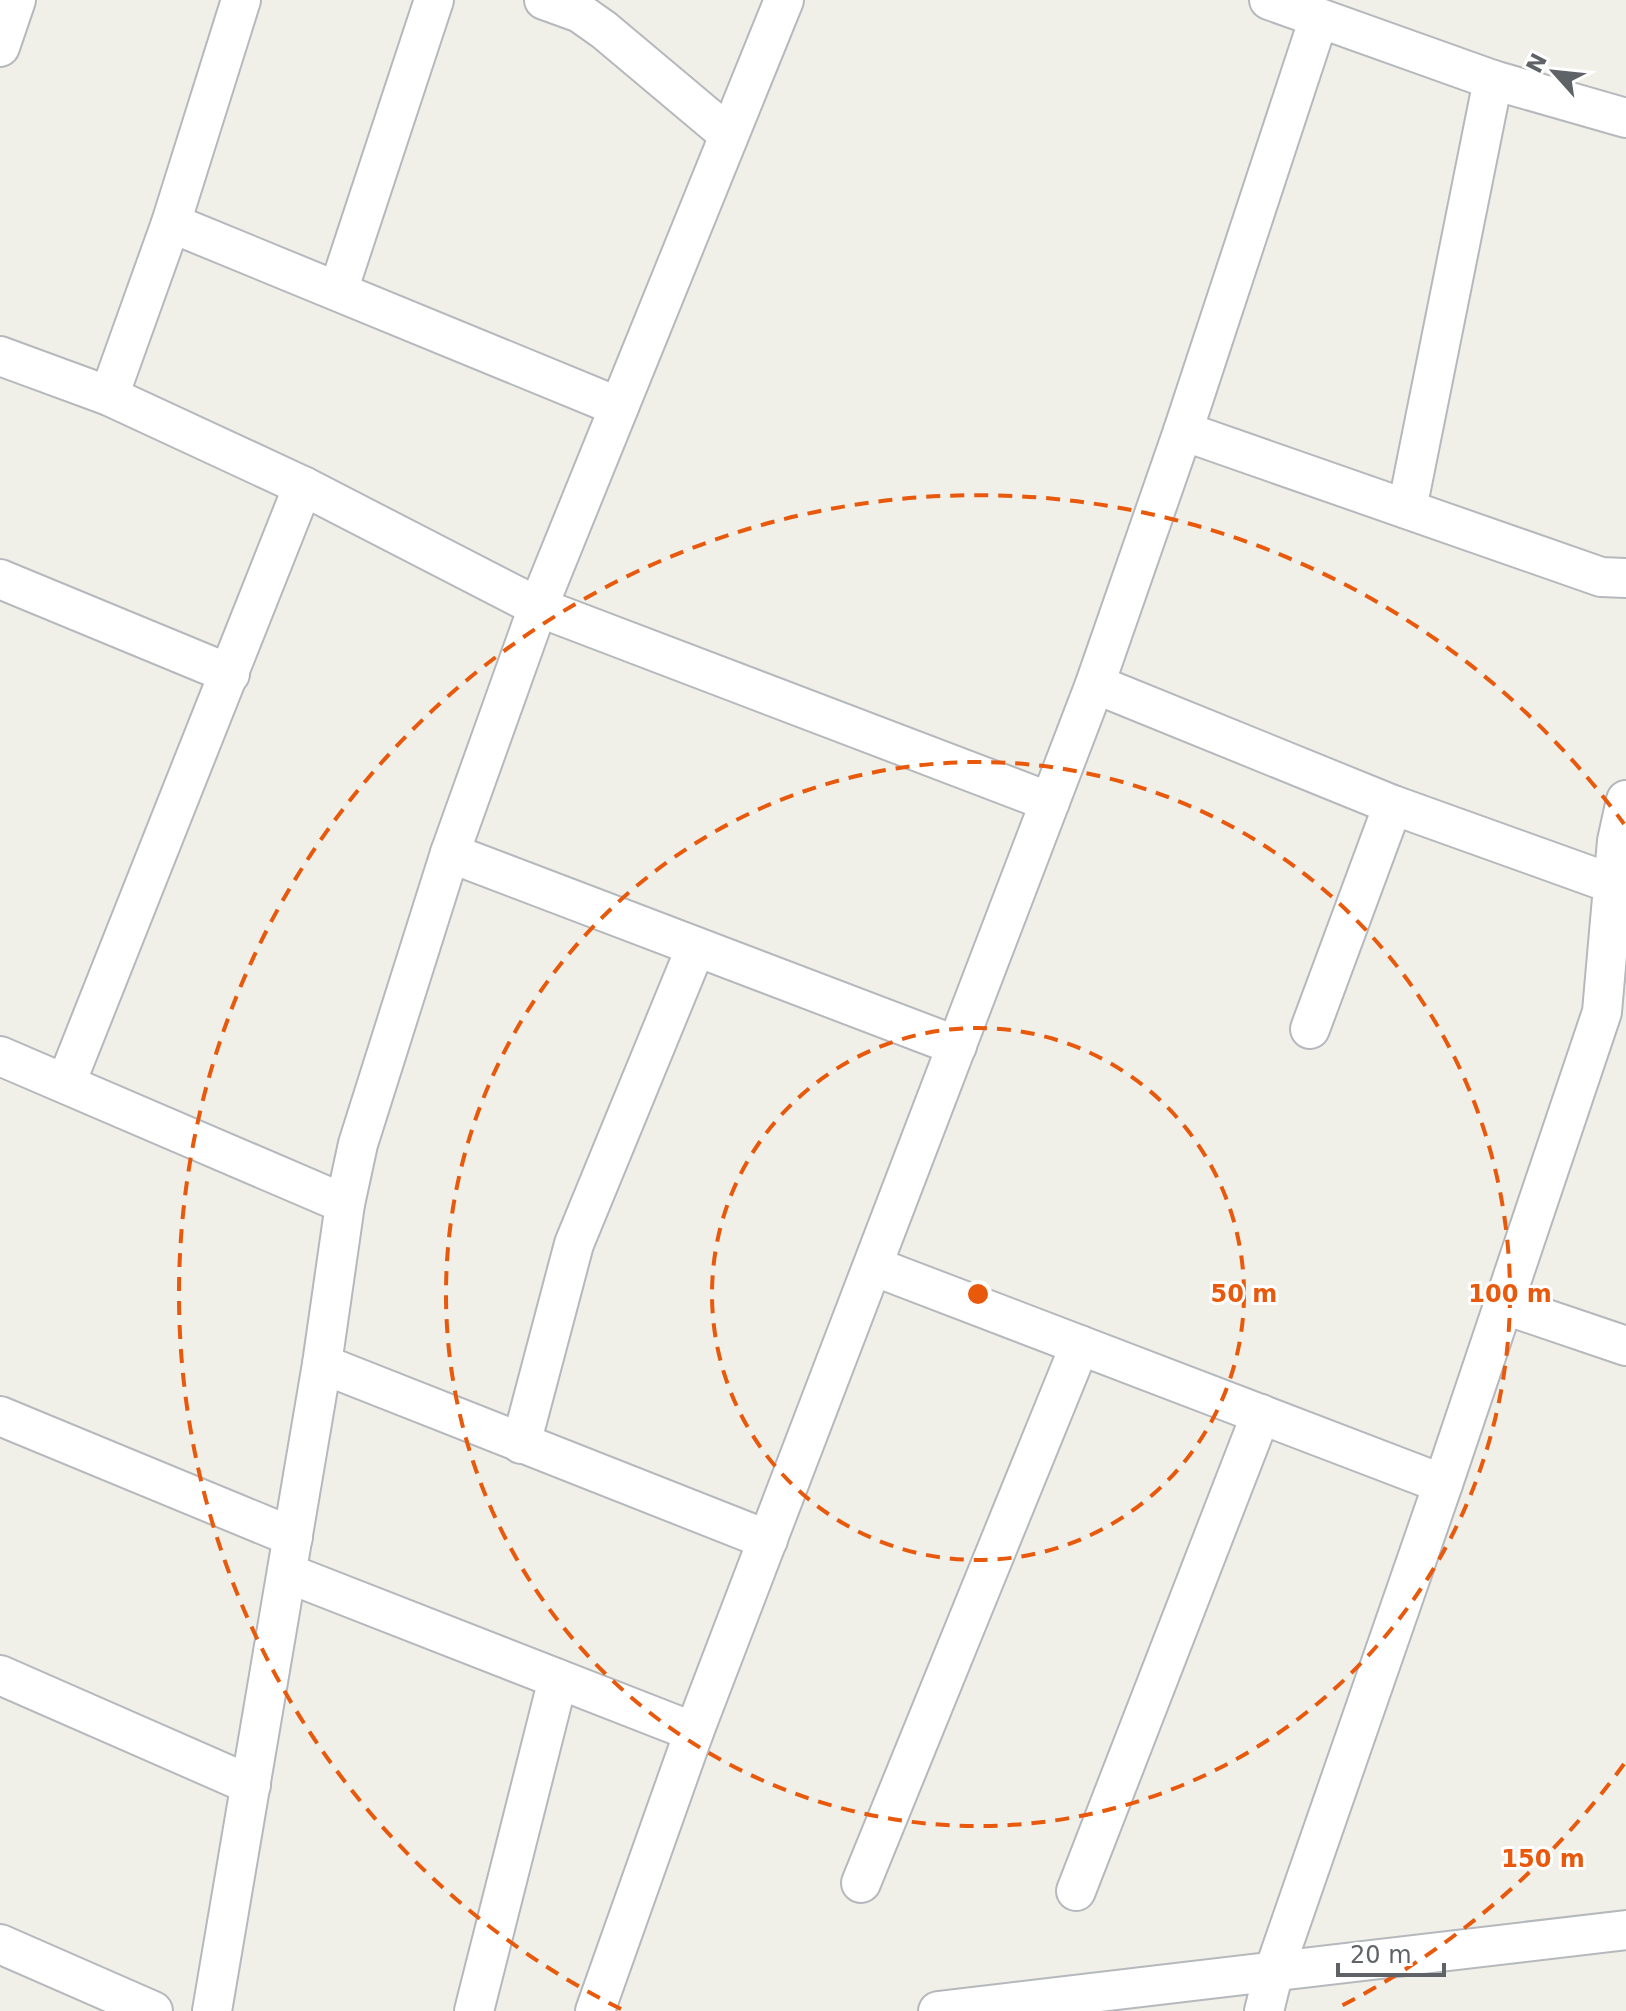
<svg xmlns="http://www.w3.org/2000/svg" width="1626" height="2011" font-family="'DejaVu Sans',sans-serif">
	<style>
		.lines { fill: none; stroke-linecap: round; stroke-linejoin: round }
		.minor-casing { stroke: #b5b8bc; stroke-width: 42 }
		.minor { stroke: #fff; stroke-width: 38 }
		.ring { fill: none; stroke: #e8590c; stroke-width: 4; stroke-dasharray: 14 10 }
		.centre { fill: #e8590c; stroke: #fff; stroke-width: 4 }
		.ring-label { font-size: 24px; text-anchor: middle; font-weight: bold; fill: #e8590c; stroke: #fff; stroke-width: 6; stroke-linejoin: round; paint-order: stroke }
	</style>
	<rect width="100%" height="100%" fill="#f0efe8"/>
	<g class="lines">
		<defs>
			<g id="minor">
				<polyline points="544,0 580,13 604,30 729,135"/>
				<polyline points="1269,0 1493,80 1626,118"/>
				<polyline points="0,47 16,0"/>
				<polyline points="171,223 619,407"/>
				<polyline points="338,291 434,0"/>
				<polyline points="0,356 109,396 303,486 538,607 1050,802"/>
				<polyline points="109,396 171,223 241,0"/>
				<polyline points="1183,431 1601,577 1626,578"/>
				<polyline points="1407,509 1493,80"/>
				<polyline points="0,579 230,674"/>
				<polyline points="1095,684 1393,805 1613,884"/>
				<polyline points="450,853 957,1046"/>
				<polyline points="1310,1029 1393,805"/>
				<polyline points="0,1056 345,1204"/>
				<polyline points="66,1083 303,486"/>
				<polyline points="873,1266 1443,1484"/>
				<polyline points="1502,1304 1626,1346"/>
				<polyline points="322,1364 768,1540"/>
				<polyline points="0,1416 293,1537"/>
				<polyline points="521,1444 574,1244 696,947"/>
				<polyline points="287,1573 694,1732"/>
				<polyline points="0,1675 251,1785"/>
				<polyline points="861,1883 1080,1345"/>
				<polyline points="1076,1891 1261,1414"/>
				<polyline points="0,1944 153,2011"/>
				<polyline points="212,2011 322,1364 345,1204 358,1144 450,853 538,607 784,0"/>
				<polyline points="474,2011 558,1679"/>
				<polyline points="595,2011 694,1732 1095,684 1183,431 1319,18"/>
				<polyline points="938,2011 1626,1930"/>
				<polyline points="1264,2011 1274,1971 1443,1484 1602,1012 1617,841 1626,800"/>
			</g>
		</defs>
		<use href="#minor" class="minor-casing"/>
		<use href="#minor" class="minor"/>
	</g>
	<g class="ring">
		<circle cx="978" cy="1294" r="266"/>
		<circle cx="978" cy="1294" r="532"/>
		<path d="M1624 1764A799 799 0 0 1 1335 2009M621 2009A799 799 0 1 1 1624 824"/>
	</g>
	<circle cx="978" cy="1294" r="12" class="centre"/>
	<g class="ring-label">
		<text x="1244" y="1302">50 m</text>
		<text x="1510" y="1302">100 m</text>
		<text x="1543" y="1867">150 m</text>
	</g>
	<g transform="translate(1554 72) rotate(297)" stroke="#ffffff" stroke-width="6" paint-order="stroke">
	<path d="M0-6L14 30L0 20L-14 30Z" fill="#5f6367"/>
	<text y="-12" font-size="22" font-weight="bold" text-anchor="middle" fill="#5f6367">N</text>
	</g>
	<path d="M1338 1963v12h106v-12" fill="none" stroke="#5f6367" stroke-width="4"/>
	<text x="1350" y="1963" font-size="24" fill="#5f6367" stroke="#ffffff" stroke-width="6" paint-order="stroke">20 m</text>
</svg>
